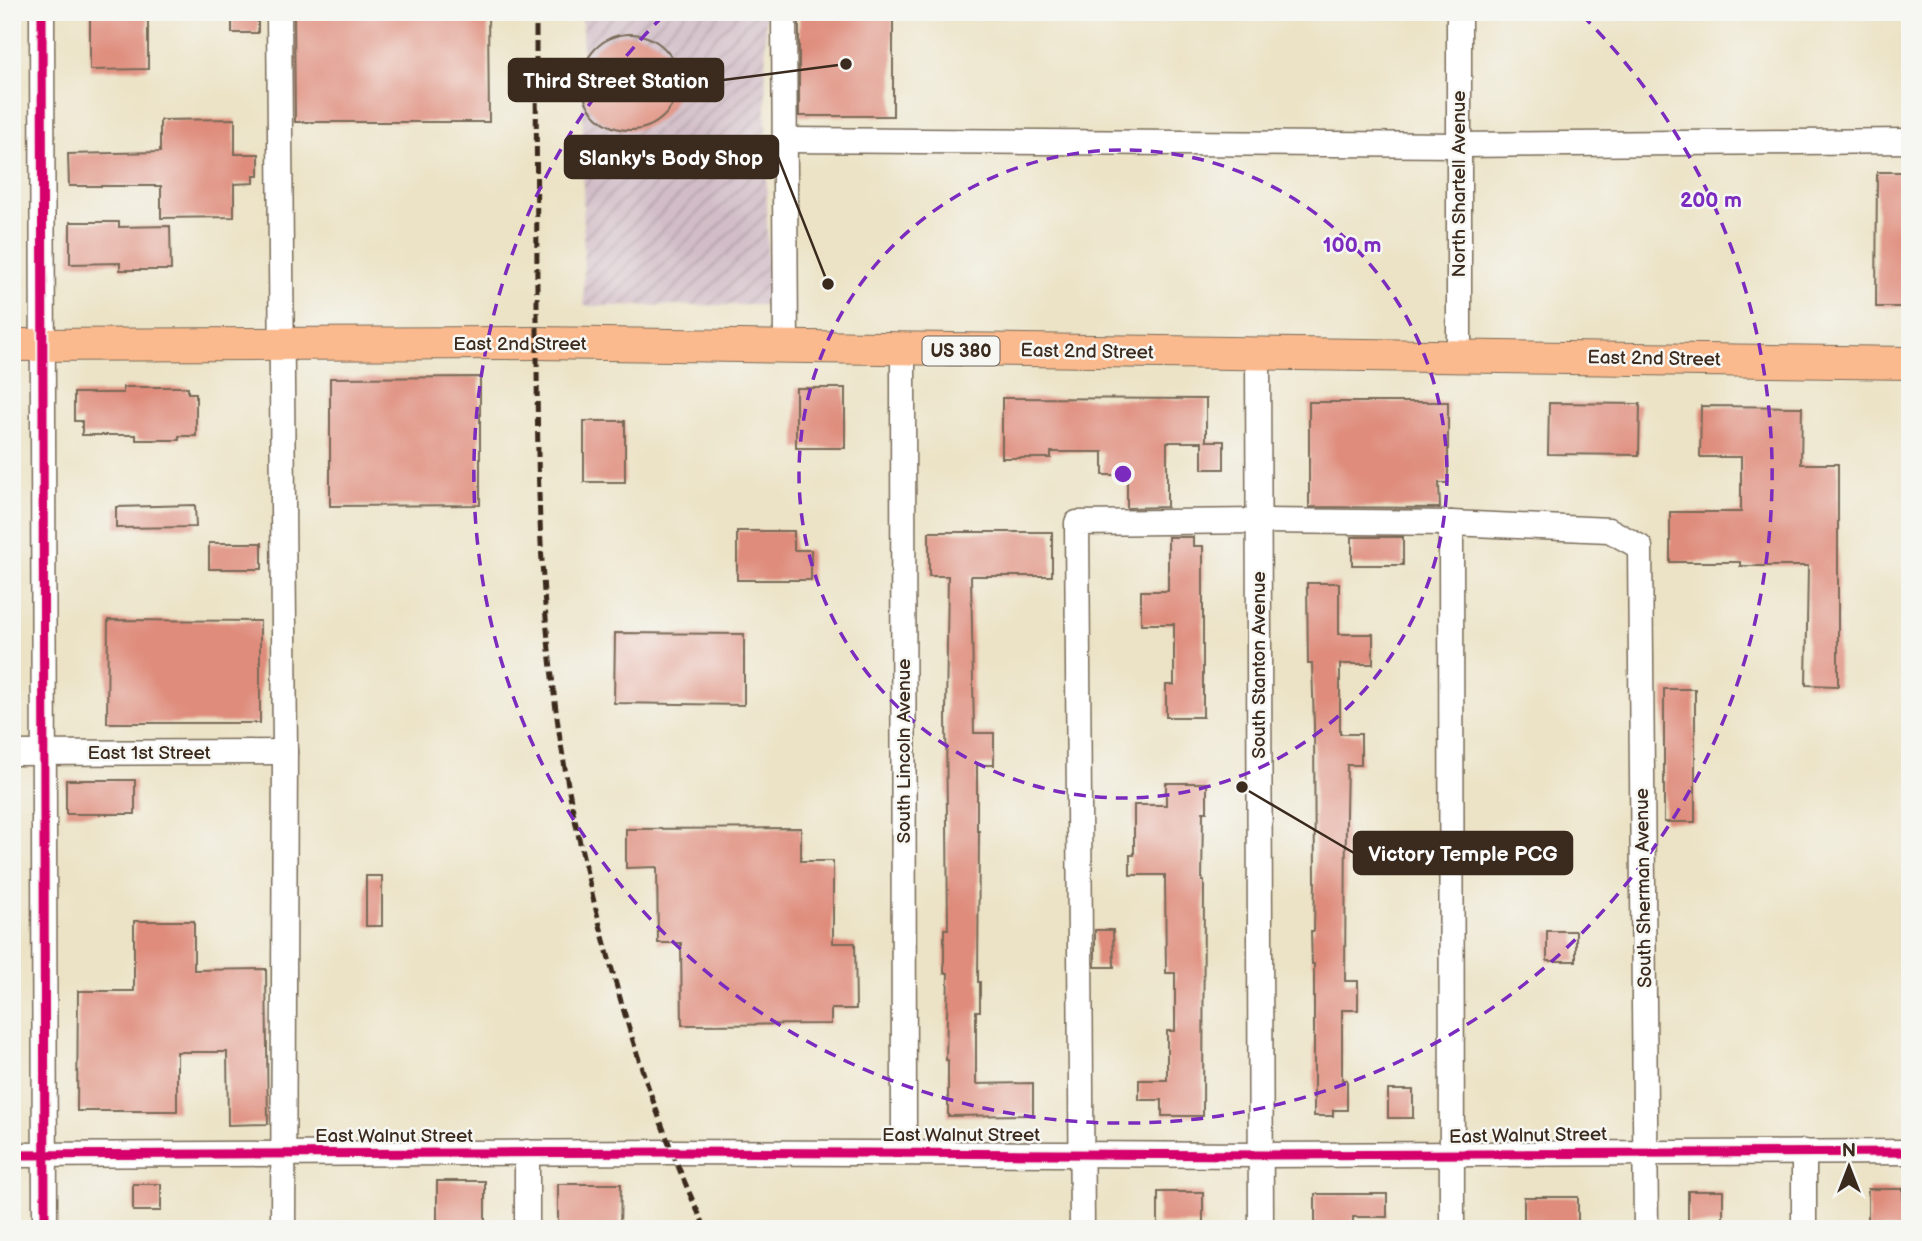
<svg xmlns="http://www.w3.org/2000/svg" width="1922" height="1241" font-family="'Balsamiq Sans',sans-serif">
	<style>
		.industrial { fill: url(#industrial-furrows) }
		.building { fill: #df8c7b }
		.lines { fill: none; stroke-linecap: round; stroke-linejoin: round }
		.minor-casing { stroke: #796b59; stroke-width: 27 }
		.major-casing { stroke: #796b59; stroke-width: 34 }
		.minor { stroke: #fff; stroke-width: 24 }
		.major { stroke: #fbba8d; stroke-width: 32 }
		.rail { stroke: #3b2a1e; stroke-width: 5; stroke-dasharray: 10 5; stroke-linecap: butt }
		.cycleway-casing { stroke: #f6f6f2; stroke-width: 13 }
		.cycleway { stroke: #d6006c; stroke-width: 9 }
		.ring { fill: none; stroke: #7b2cbf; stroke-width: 3.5; stroke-dasharray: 12 9 }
		.labels { text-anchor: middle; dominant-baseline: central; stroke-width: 5; stroke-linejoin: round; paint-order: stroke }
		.shield { fill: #f6f6f2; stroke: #73675e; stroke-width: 2 }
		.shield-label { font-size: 18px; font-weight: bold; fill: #3b2a1e }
		.street-label { font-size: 19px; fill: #3b2a1e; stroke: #f6f6f2 }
		.centre { fill: #7b2cbf; stroke: #f6f6f2; stroke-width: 3.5 }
		.ring-label { font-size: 21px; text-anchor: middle; font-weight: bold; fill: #7b2cbf; stroke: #f6f6f2; stroke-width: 5; stroke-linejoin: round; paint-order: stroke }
		.leader { fill: none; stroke: #3b2a1e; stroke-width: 2.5 }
		.callout-dot { fill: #3b2a1e; stroke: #f6f6f2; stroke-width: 2.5 }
		.callout { fill: #3b2a1e; stroke: #3b2a1e; stroke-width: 2.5 }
		.callout-label { font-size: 21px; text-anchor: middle; font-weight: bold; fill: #fff }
	</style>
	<defs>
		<pattern id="industrial-furrows" width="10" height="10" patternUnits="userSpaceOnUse" patternTransform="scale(1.75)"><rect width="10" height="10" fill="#d2bdc7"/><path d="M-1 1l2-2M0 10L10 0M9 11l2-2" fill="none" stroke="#ac9aa1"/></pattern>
	</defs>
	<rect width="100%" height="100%" fill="#f6f6f2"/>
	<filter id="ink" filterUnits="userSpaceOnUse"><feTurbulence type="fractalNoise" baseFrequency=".0143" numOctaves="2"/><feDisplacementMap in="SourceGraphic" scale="14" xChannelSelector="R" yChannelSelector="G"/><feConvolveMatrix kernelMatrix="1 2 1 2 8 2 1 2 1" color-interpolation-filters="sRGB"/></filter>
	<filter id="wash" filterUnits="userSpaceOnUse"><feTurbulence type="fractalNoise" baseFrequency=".00686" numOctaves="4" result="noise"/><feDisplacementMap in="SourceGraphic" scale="28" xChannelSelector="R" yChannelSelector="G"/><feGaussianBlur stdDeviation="1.57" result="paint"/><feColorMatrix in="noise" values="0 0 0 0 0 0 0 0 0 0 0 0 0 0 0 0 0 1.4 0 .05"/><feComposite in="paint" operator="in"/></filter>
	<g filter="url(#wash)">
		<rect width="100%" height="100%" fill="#ece3c6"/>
		<polygon class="industrial" points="582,12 765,12 768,305 584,306"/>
		<g id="blocks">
			<g class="building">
				<polygon points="90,12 148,12 148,69 90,70"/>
				<rect x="232" y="12" width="26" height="21"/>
				<polygon points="294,12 488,12 489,122 295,122"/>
				<rect x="799" y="12" width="94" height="104"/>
				<circle cx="630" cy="82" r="48"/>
				<polygon points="235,119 235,154 259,154 259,176 254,176 254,183 234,184 234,217 161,218 161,186 69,186 68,154 160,152 160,120"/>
				<polygon points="1877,172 1910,172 1910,307 1876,307"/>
				<polygon points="70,222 119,222 119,227 170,226 171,270 120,270 120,263 70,264"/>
				<polygon points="480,377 480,505 330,506 330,378"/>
				<polygon points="123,387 188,387 188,393 196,393 196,436 179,436 179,440 136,440 136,435 82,435 82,421 74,421 74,393 123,393"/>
				<rect x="796" y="388" width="49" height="60"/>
				<polygon points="1002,398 1206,399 1206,441 1224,441 1224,469 1202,469 1202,442 1167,442 1167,507 1127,508 1127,475 1103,475 1103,452 1051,452 1051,458 1002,458"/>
				<polygon points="1309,402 1448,402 1448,483 1439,483 1440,508 1309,507"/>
				<polygon points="1549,403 1640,404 1639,455 1548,454"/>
				<polygon points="1701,406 1802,407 1801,464 1838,464 1838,686 1806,685 1808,566 1740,566 1740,562 1670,562 1670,512 1741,512 1741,457 1700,457"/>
				<rect x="584" y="421" width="41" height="61"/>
				<polygon points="195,505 196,527 116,528 116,507"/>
				<polygon points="737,531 794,531 794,550 811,550 811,580 737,580"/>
				<polygon points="929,532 1052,532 1052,576 971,576 974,733 994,733 994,765 977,765 977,831 979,831 978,982 980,982 980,1011 976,1011 976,1084 1033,1083 1033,1115 948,1116 948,1060 946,1060 948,973 944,973 944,929 948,929 946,714 948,576 929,576"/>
				<polygon points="1168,537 1193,537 1193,546 1203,546 1203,717 1166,717 1166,685 1174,685 1174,624 1141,624 1141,591 1168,591"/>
				<rect x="1352" y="537" width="51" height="28"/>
				<rect x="209" y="543" width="53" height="26"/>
				<polygon points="1307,583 1339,583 1339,634 1373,634 1373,664 1340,664 1340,734 1361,734 1361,765 1347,765 1346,813 1345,981 1358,981 1358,1010 1342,1010 1342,1080 1347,1080 1347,1110 1333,1110 1333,1116 1314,1116 1314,964 1312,964 1311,931 1314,931 1315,881 1314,725 1312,664 1308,664"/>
				<polygon points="108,620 260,621 260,723 107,723"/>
				<polygon points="615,633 744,634 744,705 614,703"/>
				<rect x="1664" y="689" width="31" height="133"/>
				<rect x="66" y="780" width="69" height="34"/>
				<polygon points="1166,783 1207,783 1207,812 1203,812 1202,881 1204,881 1203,1116 1162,1116 1162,1100 1139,1100 1139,1080 1167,1080 1167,1031 1175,1031 1175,973 1166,973 1165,875 1130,875 1130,855 1134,855 1134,805 1166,805"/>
				<polygon points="801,828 801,861 833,861 833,943 855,943 856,1009 831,1009 831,1024 682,1025 681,943 658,943 657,867 626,868 626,829"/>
				<rect x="366" y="876" width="16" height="50"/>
				<polygon points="134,921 194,921 194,970 266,969 268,1124 228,1125 227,1052 177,1052 177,1111 77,1111 78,991 134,991"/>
				<polygon points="1095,930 1113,930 1114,967 1095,967"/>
				<rect x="1547" y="931" width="29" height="30"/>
				<rect x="1388" y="1090" width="25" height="28"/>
				<rect x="437" y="1181" width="48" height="48"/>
				<rect x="133" y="1184" width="28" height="27"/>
				<polygon points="558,1184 621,1184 620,1229 558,1229"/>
				<rect x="1868" y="1189" width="35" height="40"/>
				<rect x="1688" y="1191" width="35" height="34"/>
				<rect x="1158" y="1192" width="45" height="32"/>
				<polygon points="1315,1194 1387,1194 1387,1217 1353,1217 1353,1228 1315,1228"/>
				<rect x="1524" y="1197" width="54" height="32"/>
			</g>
		</g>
	</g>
	<g filter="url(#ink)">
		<use href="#blocks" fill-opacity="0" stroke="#796b59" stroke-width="2"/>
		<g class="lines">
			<defs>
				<g id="minor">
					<polyline points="42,12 45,1229"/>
					<polyline points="279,12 285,752 283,1229"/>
					<polyline points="784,12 786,348"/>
					<polyline points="1459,12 1459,356"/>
					<polyline points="785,140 1459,145 1910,141"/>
					<polyline points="903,350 904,1152"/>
					<polyline points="1258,354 1261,1229"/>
					<polyline points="1451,523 1452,1229"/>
					<polyline points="12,753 285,752"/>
					<polyline points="527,1152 527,1229"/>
					<polyline points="1804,1152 1804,1229"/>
					<polyline points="12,1155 672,1152 1262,1155 1910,1152"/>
					<polyline points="1082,1229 1077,523 1259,521 1451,523 1609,530 1640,547 1646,1229"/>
				</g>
				<polyline id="major" points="12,345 537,343 1910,363"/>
			</defs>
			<use href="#minor" class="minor-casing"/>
			<use href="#major" class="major-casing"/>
			<use href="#minor" class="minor"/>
			<use href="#major" class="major"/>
			<path class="rail" d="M 536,12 C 536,116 537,220 537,324 C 537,444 538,565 553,685 C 562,767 580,849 601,929 C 628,1032 660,1133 706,1229"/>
			<defs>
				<g id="cycleway">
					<polyline points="42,12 45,1229"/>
					<polyline points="12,1155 672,1152 1262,1155 1910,1152"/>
				</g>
			</defs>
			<use href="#cycleway" class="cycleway-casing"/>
			<use href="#cycleway" class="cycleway"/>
		</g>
	</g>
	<g class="ring">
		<circle cx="1123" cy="474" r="324"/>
		<path d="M1582 15A649 649 0 1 1 664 15"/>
	</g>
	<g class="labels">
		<rect class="shield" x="922.5" y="336.5" width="77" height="29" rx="5"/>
		<g class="shield-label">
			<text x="961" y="351">US 380</text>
		</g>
		<g class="street-label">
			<text transform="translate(1459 184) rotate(-90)">North Shartell Avenue</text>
			<text x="520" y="344">East 2nd Street</text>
			<text transform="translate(1087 352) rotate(1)">East 2nd Street</text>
			<text transform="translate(1654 359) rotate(1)">East 2nd Street</text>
			<text transform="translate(1259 665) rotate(-90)">South Stanton Avenue</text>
			<text transform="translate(904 751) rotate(-90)">South Lincoln Avenue</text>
			<text x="149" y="753">East 1st Street</text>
			<text transform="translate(1644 888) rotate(-91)">South Sherman Avenue</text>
			<text x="961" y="1135">East Walnut Street</text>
			<text x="394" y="1136">East Walnut Street</text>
			<text transform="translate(1528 1136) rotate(-1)">East Walnut Street</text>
		</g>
	</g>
	<circle cx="1123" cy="474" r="10" class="centre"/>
	<g class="ring-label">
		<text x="1711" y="207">200 m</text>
		<text x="1352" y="252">100 m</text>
	</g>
	<path class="leader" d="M846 64L723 80M828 284L778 157M1242 787L1354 853"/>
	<g class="callout-dot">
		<circle cx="846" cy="64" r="7"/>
		<circle cx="828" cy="284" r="7"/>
		<circle cx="1242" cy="787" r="7"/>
	</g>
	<g class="callout">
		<rect x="509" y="59" width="214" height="42" rx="7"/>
		<rect x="565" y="136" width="213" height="42" rx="7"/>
		<rect x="1354" y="832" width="218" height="42" rx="7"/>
	</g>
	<g class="callout-label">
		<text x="616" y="88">Third Street Station</text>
		<text x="671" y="165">Slanky's Body Shop</text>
		<text x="1463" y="861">Victory Temple PCG</text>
	</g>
	<rect width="1922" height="1241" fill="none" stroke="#f6f6f2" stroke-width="42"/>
	<g transform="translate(1849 1167)" stroke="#f6f6f2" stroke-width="5" paint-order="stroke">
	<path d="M0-5L12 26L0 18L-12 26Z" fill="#3b2a1e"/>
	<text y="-10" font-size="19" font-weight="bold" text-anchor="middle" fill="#3b2a1e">N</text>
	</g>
</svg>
